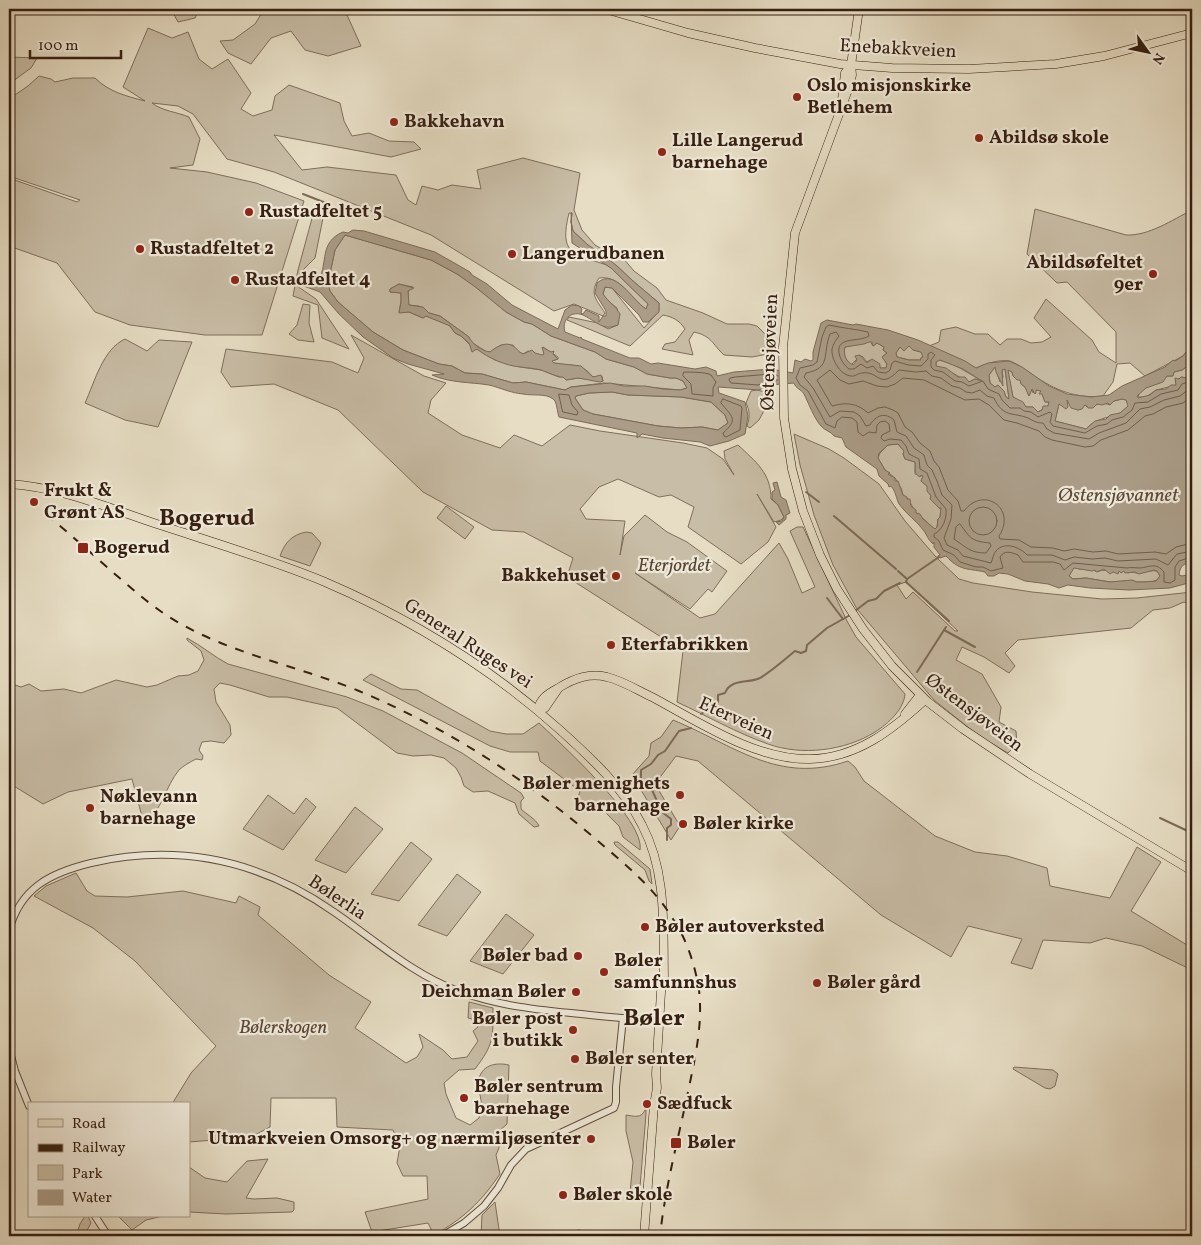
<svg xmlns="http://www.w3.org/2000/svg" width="1201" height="1245" font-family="Vollkorn,serif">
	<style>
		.green { fill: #c8bda6; stroke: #7f6e5c; fill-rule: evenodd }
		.water { fill: #aa9c87; stroke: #7c6a58; fill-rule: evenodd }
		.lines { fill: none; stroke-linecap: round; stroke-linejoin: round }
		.shore { stroke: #705e4c; stroke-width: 1 }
		.stream { stroke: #7c6a58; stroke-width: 2 }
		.minor-casing { stroke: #624e3e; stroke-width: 8 }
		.major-casing { stroke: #361f11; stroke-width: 9 }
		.minor { stroke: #efe9d9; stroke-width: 6 }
		.major { stroke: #e6ddc4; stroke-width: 8 }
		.rail { stroke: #361f11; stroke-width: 2; stroke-dasharray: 9 9; stroke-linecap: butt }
		.poi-dot { fill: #8f2418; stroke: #efe9d9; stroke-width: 2 }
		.labels { text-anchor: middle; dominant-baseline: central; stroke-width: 4.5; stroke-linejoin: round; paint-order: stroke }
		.street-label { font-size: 19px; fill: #361f11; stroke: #efe9d9 }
		.poi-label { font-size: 19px; font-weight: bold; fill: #361f11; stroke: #efe9d9; text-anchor: start }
		.park-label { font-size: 19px; font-style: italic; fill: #5a4636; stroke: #efe9d9 }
		.water-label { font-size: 20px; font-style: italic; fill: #5f4b3a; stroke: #efe9d9 }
		.district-label { font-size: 24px; font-weight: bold; fill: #361f11; stroke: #efe9d9 }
	</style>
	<rect width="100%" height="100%" fill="#e6ddc4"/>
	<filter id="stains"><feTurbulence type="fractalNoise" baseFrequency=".004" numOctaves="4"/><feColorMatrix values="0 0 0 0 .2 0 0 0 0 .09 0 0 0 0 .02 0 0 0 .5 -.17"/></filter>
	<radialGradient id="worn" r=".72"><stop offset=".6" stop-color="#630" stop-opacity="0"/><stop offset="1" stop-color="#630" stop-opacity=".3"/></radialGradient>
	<g class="green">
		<polygon points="171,9 200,9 195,18 178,22"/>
		<polygon points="260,9 325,9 332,12 347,15 361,46 328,56 305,50 291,31 271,38 251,64 228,53 220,41 233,40 255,24 263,11"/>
		<path d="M 148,28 L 172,38 L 188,32 L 199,59 L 212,69 L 228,59 L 251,93 L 241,109 L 253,116 L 272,110 L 275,96 L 289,85 L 340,103 L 344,121 L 352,136 L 369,133 L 389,141 L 414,142 L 421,149 L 391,157 L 274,135 L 302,170 L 327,167 L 396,175 L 408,200 L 416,205 L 422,186 L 438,190 L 452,185 L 481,189 L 477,170 L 523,158 L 580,173 L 574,210 L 582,230 L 595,245 L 612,255 L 623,258 L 634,271 L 657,288 L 666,300 L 703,313 L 727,324 L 749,324 L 757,326 L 769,338 L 768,354 L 752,357 L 724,355 C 712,344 712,336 694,332 L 689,340 L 693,355 L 662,349 L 665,344 L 675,342 L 685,329 C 679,320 673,317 663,315 L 630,346 L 567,320 L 569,317 L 598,323 L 608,329 L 618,325 L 617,308 L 606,299 L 603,294 L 605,287 L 612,288 L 644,328 L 659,311 L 659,303 L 633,281 L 617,266 L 588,245 L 573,231 L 571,222 L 572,213 L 569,213 C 559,254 572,254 607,265 L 611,268 L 648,304 L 646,309 C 629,298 621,275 599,278 C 589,294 596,299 605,313 L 603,316 L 574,304 L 554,311 L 431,235 L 274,172 L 227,159 L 193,114 L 178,106 L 152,103 C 162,111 177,112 189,117 L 200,139 L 193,165 L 170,168 L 207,172 L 256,183 L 304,201 L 262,335 L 205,335 L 130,325 L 95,312 L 57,263 L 9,246 L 9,178 L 77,202 L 80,200 L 9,176 L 9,99 L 28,86 L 39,76 L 51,79 L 55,82 L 73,78 L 95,78 C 109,92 126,96 145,101 L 123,87 Z"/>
		<polygon points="9,57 37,58 31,68 9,84"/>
		<path d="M 1035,209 L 1126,235 C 1149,236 1172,220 1192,210 L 1192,351 L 1187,351 L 1183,356 L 1145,376 L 1130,363 L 1117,364 L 1113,382 L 1103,396 C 1076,399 1055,390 1033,375 C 1026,370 1018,364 1010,361 C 999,359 985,364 976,368 L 960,359 L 929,346 L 939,342 L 941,330 L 956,327 L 975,334 L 988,334 L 1000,345 L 1007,339 L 1021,339 L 1031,343 L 1042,342 L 1051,337 L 1034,318 L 1046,299 L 1092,340 L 1099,352 L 1116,363 L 1116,332 L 1067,282 L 1057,283 L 1027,254 Z"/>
		<polygon points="314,211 324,213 315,258 300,273 297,286 316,299 349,349 322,338 318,305 293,296 298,270"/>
		<path d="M 345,235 L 431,260 L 457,274 L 474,285 L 506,312 L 524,322 L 532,324 L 551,336 L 595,352 L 606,359 L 634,367 L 647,374 L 670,378 L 676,378 L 683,381 L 687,388 L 680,390 L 604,383 L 571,387 L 565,390 L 526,382 L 513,383 L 482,374 L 465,373 L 452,366 L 439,364 L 403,350 L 373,332 L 338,302 L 330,291 L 328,283 L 335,250 ZM 399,284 L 413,287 L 408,291 L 408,305 L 419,306 L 429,313 L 440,316 L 469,337 L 471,342 L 487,352 L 490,352 L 501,345 L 513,345 L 517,351 L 523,354 L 528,351 L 542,356 L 544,354 L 543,347 L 558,357 L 558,359 L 552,361 L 554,363 C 571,367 580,361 593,377 L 602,376 L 603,381 L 578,378 L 566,380 L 563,377 L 559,377 L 541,370 L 520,367 L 495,360 L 470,345 L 461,336 L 455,333 L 449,325 L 426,316 L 423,318 L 409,312 L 399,312 L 401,302 L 401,293 L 390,292 L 390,289 Z"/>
		<polygon points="303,304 310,305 309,323 314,342 298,340 289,334 297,325"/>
		<path d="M 351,335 L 424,376 L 446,383 L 431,400 L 428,413 L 462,435 L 500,448 L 514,435 L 542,446 L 570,425 L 600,431 L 683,443 L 707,448 L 723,459 L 734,475 L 725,459 L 724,451 L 738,445 C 756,462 771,473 771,499 L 778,505 L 784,517 L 781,520 L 774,522 L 757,494 L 776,527 L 768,542 L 741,564 L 688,527 L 694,507 L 671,495 L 659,497 L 618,479 L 599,487 L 580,509 L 586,519 L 625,521 L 620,555 L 624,536 L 645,515 L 667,532 L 687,542 L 727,571 L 712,592 L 708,589 L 690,609 L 635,573 L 700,618 L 715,614 L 779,543 L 788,559 L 802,593 L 815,587 L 790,531 L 797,527 L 803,527 L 847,621 L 856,637 L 905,694 C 904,709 888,724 875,732 C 845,751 801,756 768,744 C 737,733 707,716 677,702 L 683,651 L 567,577 L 573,558 L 524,532 L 492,530 L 423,492 L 338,410 L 274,384 L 231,387 L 221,372 L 226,349 L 332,362 L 358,373 L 364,358 Z"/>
		<path d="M 125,339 L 147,351 L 159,340 L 192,342 L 158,427 L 125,420 L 85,403 C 95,381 103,349 125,339 Z"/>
		<path d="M 870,341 L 873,346 L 877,343 L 884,347 L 883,350 L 887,353 L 883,356 L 887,365 L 886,368 L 880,368 L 870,360 L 867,362 L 862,356 L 857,359 L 851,365 C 846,360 842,354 845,347 Z"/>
		<polygon points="909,346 913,350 921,352 923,355 921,358 921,360 909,360 897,357 896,353 900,347 904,351"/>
		<path d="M 939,360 L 953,364 L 982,381 L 975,379 L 969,382 C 957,376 949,370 936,366 L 936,362 Z"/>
		<path d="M 1192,363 L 1192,370 L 1186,378 L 1182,377 L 1175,381 L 1177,385 L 1156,390 L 1146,397 L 1138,397 C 1140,386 1153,386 1161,382 C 1164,380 1165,378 1167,376 L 1173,376 L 1174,372 L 1182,370 Z"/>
		<polygon points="995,367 1000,382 1003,377 1002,370 1005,369 1009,399 1006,397 1004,391 998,385 995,387 990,383 989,375"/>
		<polygon points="1007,369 1012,372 1013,376 1021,380 1021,384 1025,387 1029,396 1032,389 1033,393 1036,390 1041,391 1045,402 1049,402 1048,406 1038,412 1033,407 1026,407 1013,397"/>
		<path d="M 757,390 L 773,394 L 759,420 L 750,428 L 747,426 C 750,417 750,411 746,403 L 751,391 Z"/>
		<polygon points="612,392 628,395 681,397 711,402 725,415 728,423 718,430 702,427 681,428 658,426 593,414 583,410 575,398 576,396 589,393"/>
		<path d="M 1122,399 L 1126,400 L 1129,406 C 1125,408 1122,413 1118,414 C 1107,418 1094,419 1086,429 L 1055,421 L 1059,404 L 1066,403 L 1067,400 L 1071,406 L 1078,410 L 1085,405 L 1087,407 C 1095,406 1102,401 1110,405 L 1114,401 Z"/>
		<path d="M 794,434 L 829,449 L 844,458 L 879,484 L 905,521 L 936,557 L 939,557 L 938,559 L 959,579 L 973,583 L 1032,592 L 1102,599 L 1137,598 L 1192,592 L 1192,605 L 1184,602 L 1170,608 L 1153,610 L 1131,628 L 1018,640 L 1005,653 L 1015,666 L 1009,673 L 984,657 L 962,647 L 956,660 L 982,674 L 1001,707 L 999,722 L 1016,731 L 1017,744 L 1008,753 L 979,736 L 934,700 L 857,609 L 833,565 L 814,515 L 800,465 ZM 906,582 L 958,631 L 955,631 L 913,592 L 906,599 L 897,585 Z"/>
		<polygon points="898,444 904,451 903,454 905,459 915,462 915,474 923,476 921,481 927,486 931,496 930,499 939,508 941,508 940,517 938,519 937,528 934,530 926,521 916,513 908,499 903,495 901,488 895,478 885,470 878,458 880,453 888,445"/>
		<polygon points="446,506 474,527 465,539 437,518"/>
		<path d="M 306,532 L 312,533 L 321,543 L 310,566 L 280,556 C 285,542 292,535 306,532 Z"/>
		<path d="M 1074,567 L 1079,569 L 1095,570 L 1097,572 C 1105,568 1111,573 1120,571 L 1121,573 L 1124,570 L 1128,573 C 1133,571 1136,574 1141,573 C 1147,572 1151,570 1157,571 L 1160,576 L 1157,580 L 1151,582 L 1110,582 L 1086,578 L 1073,579 L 1069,576 Z"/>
		<path d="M 187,638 C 202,646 213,656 228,664 L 347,697 L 383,711 L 462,753 L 521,793 L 524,798 L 521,801 L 521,809 C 526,814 536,819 539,826 L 534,827 L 519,814 L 515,803 L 488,791 L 473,792 L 464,786 L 461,777 L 456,768 L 444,758 L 431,755 L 413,756 L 397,753 L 337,708 L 287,697 L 269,697 L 230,685 L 220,683 L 214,689 L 216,702 L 230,725 L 231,735 L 224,743 L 211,741 L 202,742 L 199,750 L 203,756 L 202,760 L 196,759 C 190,762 183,766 179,770 C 165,787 162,811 144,824 L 132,779 L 68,792 L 43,804 L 9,783 L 9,683 L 21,687 L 29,684 L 41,691 L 64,689 L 81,693 L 116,680 L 147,687 L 157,685 L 178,676 L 189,675 L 198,671 L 204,660 L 201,651 L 187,640 Z"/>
		<path d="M 371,674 L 401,689 L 417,690 L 490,731 L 506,734 L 523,734 L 539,723 C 562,745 645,820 640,850 L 623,837 L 619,826 L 603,810 L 587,805 L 578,798 L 580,791 L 540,761 L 538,752 L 510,752 L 490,746 L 363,680 Z"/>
		<path d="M 673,720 C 734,745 778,785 848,761 L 855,767 L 864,781 L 935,836 L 975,852 L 1007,856 L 1047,868 L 1050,886 L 1110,898 L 1137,847 L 1161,862 L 1131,911 L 1192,948 L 1192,970 L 1142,946 L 1106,938 L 1090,943 L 1043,940 L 1032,969 L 1011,963 L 1022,939 L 968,926 L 951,957 L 881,915 L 698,761 L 676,756 L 655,784 L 680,826 L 671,840 L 632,775 L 649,756 L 651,743 L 661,737 Z"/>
		<polygon points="268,795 294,814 306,798 316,807 283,850 243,829"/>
		<polygon points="355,807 383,829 346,873 315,860"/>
		<polygon points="411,842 432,859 399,901 371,894"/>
		<polygon points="614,842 618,842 650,869 652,884 649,881 645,870 615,845"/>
		<path d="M 76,873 L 87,891 L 95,896 L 127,897 L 183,891 L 236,903 L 239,896 L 260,907 L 258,915 L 329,975 L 371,1002 L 355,1028 L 406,1063 L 417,1057 L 423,1047 L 419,1034 L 443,1050 L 452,1059 L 467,1057 L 478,1041 L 473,1031 L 478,1027 L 472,1019 L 468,1018 L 469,1002 L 493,1008 C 493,1038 494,1044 475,1069 L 459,1070 L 444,1083 L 446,1094 L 456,1118 L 470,1125 L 479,1118 C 480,1113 481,1107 481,1102 C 481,1095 477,1088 478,1082 C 481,1065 495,1062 509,1065 L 507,1124 L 499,1131 L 499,1148 L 496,1155 L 500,1174 C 480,1203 464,1218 434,1235 L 428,1223 L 372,1232 L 365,1212 L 428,1199 L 427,1176 L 403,1176 L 397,1163 L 400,1146 L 393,1130 L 337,1127 L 336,1098 L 271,1098 L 270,1127 L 251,1137 L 189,1142 L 189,1104 L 172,1104 L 191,1073 L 216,1046 L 135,961 L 93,928 L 34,896 L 46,886 Z"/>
		<polygon points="457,874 481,892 447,936 418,925"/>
		<polygon points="506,914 534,935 503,974 470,961"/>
		<polygon points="1014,1067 1053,1070 1058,1074 1055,1086 1050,1089 1045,1088 1013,1069"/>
		<path d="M 645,1110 L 646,1110 L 646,1114 L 640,1187 L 639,1192 L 635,1194 L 630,1192 L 633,1162 L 626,1131 L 626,1115 C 634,1116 641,1119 645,1110 Z"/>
		<polygon points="268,1159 246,1198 254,1199 277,1198 294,1202 294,1210 292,1212 226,1214 189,1212 189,1167 205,1178 227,1182 247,1161"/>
		<polygon points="495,1202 500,1236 481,1236 482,1215"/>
		<polygon points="85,1216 88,1216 91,1223 84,1236 76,1236 80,1224"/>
		<polygon points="118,1216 163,1216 146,1220 132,1230"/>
		<polygon points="577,1230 620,1234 620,1236 577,1236"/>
	</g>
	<g class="water">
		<path d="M 571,213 L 572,213 L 571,222 L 573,231 L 588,245 L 602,254 L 617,266 L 633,281 L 659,303 L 659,312 L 648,322 L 643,322 L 639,315 L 612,288 L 605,287 L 603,294 C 608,302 616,306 620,314 L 618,325 C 614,326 610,328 606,327 C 597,325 588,316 580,314 C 568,312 562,322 565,332 L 580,338 L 581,337 L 582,339 L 630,358 L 639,358 L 651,364 L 658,363 L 695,369 L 706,367 L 716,371 L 717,376 L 734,372 L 771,369 L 793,373 L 795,360 L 801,362 L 805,359 L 811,361 L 813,360 L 813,352 L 821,323 L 827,320 L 853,325 L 856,324 L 888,330 L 918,340 L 965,361 L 976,368 L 988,363 L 1009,361 L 1022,367 L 1049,386 L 1067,394 L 1091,397 L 1109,395 L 1122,386 L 1165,367 L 1173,360 L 1175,361 L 1183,356 L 1187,351 L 1192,351 L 1192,363 L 1182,370 L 1174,372 L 1173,376 L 1167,376 L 1163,382 L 1146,388 L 1137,396 L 1138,398 L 1150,395 L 1156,390 L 1166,389 L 1171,385 L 1176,385 L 1175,378 L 1179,379 L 1181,377 L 1186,378 L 1187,374 L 1192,370 L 1192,562 C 1184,564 1180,565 1179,575 L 1182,576 L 1192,574 L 1192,582 L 1170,588 L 1129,590 L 1090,588 L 1068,585 L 1059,588 L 1048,584 L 1025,581 L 1008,574 L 999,573 L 994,576 L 988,576 L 985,572 C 966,568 960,571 946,556 L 940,558 L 938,556 L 940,555 L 934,547 L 934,542 L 933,544 C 927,538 928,537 924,531 C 917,521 906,514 899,504 C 896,498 896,492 891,486 L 889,487 L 888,484 L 879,476 L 877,469 L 846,447 L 842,438 L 834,436 C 831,431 825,431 821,426 C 814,418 809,404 804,394 C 801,389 796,389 794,383 L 769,385 L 759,390 L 718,387 L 719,393 L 745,402 L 748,416 L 745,434 L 729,441 L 710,446 L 700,442 L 663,438 L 642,434 L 637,438 L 637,433 L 559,417 C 557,412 557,401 553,399 C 546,393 532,396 523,394 C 511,393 501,388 489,385 C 470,382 450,383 432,375 L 444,374 L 408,364 L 393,358 L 363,337 L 339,314 L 320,292 L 301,285 L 299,282 L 301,278 L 319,279 C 328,263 319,242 343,232 L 348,233 L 353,230 L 364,231 L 435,252 L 470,272 L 472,275 L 487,284 L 512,305 L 558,329 L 565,310 L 572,305 L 579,306 L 582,309 L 581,313 L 583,314 L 586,310 L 599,316 L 599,322 L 603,316 L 606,316 L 606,311 L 595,293 L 597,283 C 615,267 632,300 646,309 L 648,304 L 611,268 L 572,243 ZM 345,235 L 431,260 L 457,274 L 474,286 L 506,312 L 524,322 L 532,324 L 551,336 L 595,352 L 606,359 L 634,367 L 647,374 L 670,378 L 676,378 L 683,381 L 687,388 L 680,390 L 663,389 L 645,386 L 624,386 L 610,383 L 571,387 L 565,390 L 526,382 L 513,383 L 482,374 L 465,373 L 452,366 L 439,364 L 403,350 L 373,332 L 338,302 L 330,291 L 328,283 L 335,250 ZM 869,342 L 872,342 L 873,346 L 877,343 L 884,347 L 883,350 L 887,353 L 882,357 L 887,364 L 886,368 L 880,368 L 880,364 L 872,359 L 867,363 L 860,355 L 855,356 L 857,360 L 853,365 C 846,362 843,354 845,347 L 864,344 ZM 909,346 L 913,350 L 921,352 L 923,357 L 920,359 L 921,360 L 909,360 L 897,357 L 896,353 L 900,347 L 904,351 ZM 940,360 L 963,369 L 982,381 L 975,379 L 969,382 L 965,377 L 958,377 L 946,368 L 936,366 L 936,362 ZM 995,367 L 996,372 L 1003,386 L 1002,370 L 1005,369 L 1009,399 L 1006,397 L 1004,391 L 998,385 L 995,387 L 990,383 L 989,375 ZM 1008,370 L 1012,372 L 1013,376 L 1017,380 L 1020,380 L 1021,384 L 1025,387 L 1029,396 L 1032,389 L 1035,394 L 1036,393 L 1036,390 L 1041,391 L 1039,394 L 1042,394 L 1045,402 L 1049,402 L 1048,406 L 1043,406 L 1042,410 L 1038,412 L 1033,407 L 1026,407 L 1023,402 L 1013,397 ZM 612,392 L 628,395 L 681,397 L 711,402 L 725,415 L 728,423 L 718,430 L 702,427 L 681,428 L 658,426 L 593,414 L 583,410 L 575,398 L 576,396 L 589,393 ZM 1122,399 L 1126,400 L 1128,406 L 1120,413 L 1110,415 L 1106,419 L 1095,421 L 1086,429 L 1055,421 L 1059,404 L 1066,409 L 1068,407 L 1067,400 L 1071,408 L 1078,410 L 1082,409 L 1085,405 L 1087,406 L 1088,408 L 1093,408 L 1097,404 L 1102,405 L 1108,403 L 1110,405 L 1114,401 ZM 898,444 L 904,451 L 903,454 L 905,459 L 915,462 C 917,468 912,473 920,477 L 921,475 L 923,476 L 921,481 L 927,486 L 927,491 L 931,496 L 930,499 L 939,508 L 941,508 L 940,517 L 938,519 L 937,527 L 935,529 L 923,519 L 920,514 L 916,513 L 916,510 L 911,506 L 910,499 L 907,499 L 907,497 L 903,495 L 898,481 L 895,481 L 895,478 L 888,474 L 890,473 L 885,470 L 878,458 L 879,453 L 888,445 ZM 1074,568 L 1092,571 L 1095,570 L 1096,572 L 1104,569 L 1110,574 L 1113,572 L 1118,574 L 1119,571 L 1121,573 L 1124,571 L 1125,573 L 1135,572 L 1139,574 L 1154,570 L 1157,571 L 1160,576 L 1156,581 L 1143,582 L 1137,582 L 1132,580 L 1110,582 L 1086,578 L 1073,579 L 1069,576 Z"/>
		<path d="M 399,284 L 414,288 L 408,291 L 409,305 L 423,307 L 429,313 L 440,316 L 469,337 C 472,344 482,351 490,352 C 496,347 506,341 513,346 C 517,348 518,352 523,354 L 532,350 L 535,353 L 542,355 L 544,354 L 542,347 L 551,352 L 554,351 L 553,354 L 558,359 L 552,361 L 554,363 L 581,366 L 593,377 L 601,375 L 603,381 L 600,382 L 578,378 L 566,380 L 563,377 C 556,377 548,372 541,370 C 534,368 527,368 521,367 C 506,366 488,358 477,349 L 472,352 L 469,343 L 461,336 L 455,333 L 450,326 L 426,316 L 423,318 L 409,312 L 399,313 L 401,302 L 401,293 L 390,292 L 390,289 Z"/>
		<polygon points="777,482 781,497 786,500 790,513 786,515 786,519 779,525 776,522 782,521 784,517 778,505 772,499 772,492 775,490 773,483"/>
	</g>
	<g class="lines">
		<g class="shore">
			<path d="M 684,372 C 689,372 707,372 711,375 C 713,377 714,380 716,382 L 713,388 L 713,396 L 692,394 L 691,384 L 683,376 Z"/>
			<polyline points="778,376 771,374 735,377 730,378 729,380 731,383 758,385 768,381 778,380"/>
			<path d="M 1192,377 L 1189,382 L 1182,384 L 1178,390 L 1161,394 L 1148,402 L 1135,403 L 1132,410 L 1123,417 L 1112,420 L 1107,424 L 1097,426 L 1085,433 L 1053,426 L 1050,422 L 1052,414 L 1050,412 L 1038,417 L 1031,412 L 1024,411 L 1020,408 L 1010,408 L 1002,400 L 999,394 L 988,389 L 983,381 L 969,386 L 962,382 L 955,381 L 943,372 L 934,370 L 931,367 L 931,360 L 935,355 L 931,352 L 928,354 L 928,359 L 921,366 L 908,365 L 895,361 L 892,363 L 890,370 L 886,373 L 878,372 L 873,366 L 867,368 L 861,364 L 854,369 L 849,369 C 844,365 843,363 840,357 C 833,335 858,343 869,336 L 868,332 C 855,329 842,328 829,325 L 826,327 L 822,337 L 817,362 L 813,365 L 800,368 L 796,378 L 800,385 L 808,391 L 826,424 L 835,428 L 837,421 L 842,417 L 852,418 L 857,422 L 858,432 L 863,436 L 869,432 L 876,433 L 877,425 L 880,422 L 885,421 L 889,424 L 890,431 L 882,435 L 881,438 L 884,441 L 890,439 L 901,440 L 906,446 L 909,454 L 919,459 L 920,469 L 927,473 L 936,497 L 946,509 C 947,518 943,530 934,534 L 934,537 L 939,541 L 943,550 L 954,555 L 960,562 L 976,567 L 983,567 L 991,571 L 1003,568 L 1000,557 C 1004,550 1011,552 1018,555 L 1023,562 L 1053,562 L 1060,564 L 1064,570 L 1073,563 L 1127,568 C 1132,567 1136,568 1140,568 C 1150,567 1156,562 1164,572 L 1164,582 L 1170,583 L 1175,580 L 1175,567 L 1179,561 L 1192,557"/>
			<path d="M 1192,387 L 1180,396 L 1164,400 L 1150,407 L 1140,409 L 1126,423 L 1099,433 L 1089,439 L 1054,433 L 1047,429 L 1043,423 C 1036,423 1034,421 1028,418 C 1013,412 1003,418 994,398 L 987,396 L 980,390 L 972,393 L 966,392 L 960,388 L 952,386 L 941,378 L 932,376 L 926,371 L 916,372 L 899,370 C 879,391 879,370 862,373 C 858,373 855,377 851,376 C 840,375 831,359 832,349 C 833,344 836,340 839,336 L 836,332 L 830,334 C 822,354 832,368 806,373 L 804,377 L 813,388 L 830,417 L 840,411 L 854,412 L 860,416 L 866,426 L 870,425 C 876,415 885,412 894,420 L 897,432 L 906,436 L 914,448 L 924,455 L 927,465 L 932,470 L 937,481 L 942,495 L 952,505 L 951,519 L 944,538 L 947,545 L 958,550 L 963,556 L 991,563 C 993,559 993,554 996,551 C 1004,541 1020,547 1027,555 L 1052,555 L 1065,560 L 1074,557 L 1092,559 L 1105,558 L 1118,561 L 1156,559 L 1168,565 L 1177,554 L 1192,551"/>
			<polygon points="559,394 569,395 572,405 578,412 577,415 563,412"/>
			<path d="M 1192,396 L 1183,403 L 1166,407 L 1153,414 L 1145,416 L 1128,430 L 1101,440 L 1093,446 L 1085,447 L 1052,440 L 1045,437 L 1039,431 L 1017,423 L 1004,420 L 989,405 L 979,399 L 965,400 L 924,380 L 903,378 L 895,384 L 887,387 L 877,386 L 863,381 L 849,384 L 840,380 L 830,370 L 817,380 L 832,406 C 846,402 857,403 868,413 L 878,408 L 885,407 L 893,410 L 898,413 L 905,427 L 912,432 L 920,443 L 930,451 L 934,461 L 939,467 L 948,490 L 958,501 L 961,511 L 964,511 C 984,485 1017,509 999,536 L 1000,539 L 1019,540 L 1031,547 L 1053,548 L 1064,551 L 1074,549 L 1093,552 L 1106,551 L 1118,554 L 1155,552 L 1166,554 L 1176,547 L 1192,543"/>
			<path d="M 723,399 L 741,406 L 742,408 L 740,430 L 726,437 L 724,436 L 723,433 C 739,419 732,417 721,403 Z"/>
			<circle cx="983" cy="521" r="14"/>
			<path d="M 960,524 C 971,539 971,541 990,543 L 991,546 L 986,553 C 970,553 966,547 954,539 L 956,527 Z"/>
		</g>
		<g class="stream">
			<polyline points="303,194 331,205"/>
			<polyline points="806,492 819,502"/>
			<polyline points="834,516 896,569"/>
			<polyline points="898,571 907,579"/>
			<polyline points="906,582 949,621"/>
			<polyline points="906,582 907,579 939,557"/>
			<polyline points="827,598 843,619"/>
			<polyline points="855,611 868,601 876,599 884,591 900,583"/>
			<polyline points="944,630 975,647"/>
			<polyline points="917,672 946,627"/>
			<path d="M 701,714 L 718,702 L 718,695 L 725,693 C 731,678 748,684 760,678 C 772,671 784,660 795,651 L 801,653 L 806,651 L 807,645 L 827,628 L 852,614"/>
			<polyline points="1160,818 1192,833"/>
			<polyline points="667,840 667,828 671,825 671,819 662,812 652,790 641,784 641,770 651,764 658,755 665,751 679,731 691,728"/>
		</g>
		<defs>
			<g id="minor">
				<path d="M 9,931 C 20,888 50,873 91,863 C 179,843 260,860 334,912 C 375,940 412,974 458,991 C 498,1006 539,1010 581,1014 C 609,1017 638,1020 667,1021"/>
				<polyline points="9,1048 15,1071 29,1106"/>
				<polyline points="95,1216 108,1236"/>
				<polyline points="442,1236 464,1223 484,1206 498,1188 511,1165 526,1149 614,1108 616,1102 616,1087 623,1018"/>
			</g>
			<g id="major">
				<polyline points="605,9 688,33 755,48 840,64 892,68 969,69 1056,64 1104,56 1192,33"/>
				<polyline points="859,9 851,65 852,75 849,87 795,233 783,347 784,418 792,469 803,511 820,555 837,589 863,629 892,666 928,702 963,729 1030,774 1192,871"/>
				<polyline points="842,100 845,73 851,65"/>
				<path d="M 9,484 C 61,487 111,509 160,525 C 215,543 272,560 325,582 C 411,619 491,668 560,730 C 591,758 623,787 642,825 C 667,872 663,926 664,979 L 661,992 L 656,1074 L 657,1088 L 654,1105 L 644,1236"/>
				<path d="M 538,710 C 540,697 550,693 560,687 C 575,678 589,673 607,677 C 623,681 637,690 652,697 C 699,722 755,760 810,759 C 857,758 892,730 925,700"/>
				<polyline points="538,710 545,708 558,689"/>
				<polyline points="905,714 920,695"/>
			</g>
		</defs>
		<use href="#minor" class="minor-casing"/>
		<use href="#major" class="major-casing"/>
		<use href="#minor" class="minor"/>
		<use href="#major" class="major"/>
		<path class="rail" d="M 46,514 C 70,534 93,555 116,575 C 137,593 157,611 181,624 C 236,655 301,667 359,691 C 450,729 532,783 606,848 C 631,869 656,891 673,919 C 687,940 695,965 699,990 C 703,1025 695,1058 688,1092 C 678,1140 665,1188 660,1236"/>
	</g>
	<g class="poi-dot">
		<circle cx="797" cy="97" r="5"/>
		<circle cx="394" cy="122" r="5"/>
		<circle cx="979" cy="138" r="5"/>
		<circle cx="662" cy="152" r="5"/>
		<circle cx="249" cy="212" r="5"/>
		<circle cx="140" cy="249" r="5"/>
		<circle cx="512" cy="254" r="5"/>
		<circle cx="1153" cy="274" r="5"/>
		<circle cx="235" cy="280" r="5"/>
		<circle cx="34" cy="502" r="5"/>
		<rect x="77" y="542" width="12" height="12" rx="2.5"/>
		<circle cx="616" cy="576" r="5"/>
		<circle cx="611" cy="645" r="5"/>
		<circle cx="680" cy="795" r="5"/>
		<circle cx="90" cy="808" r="5"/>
		<circle cx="683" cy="824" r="5"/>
		<circle cx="645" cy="927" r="5"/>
		<circle cx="578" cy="956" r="5"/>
		<circle cx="604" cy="972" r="5"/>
		<circle cx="817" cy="983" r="5"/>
		<circle cx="576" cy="992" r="5"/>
		<circle cx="573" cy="1030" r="5"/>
		<circle cx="575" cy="1059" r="5"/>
		<circle cx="464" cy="1098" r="5"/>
		<circle cx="647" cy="1104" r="5"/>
		<circle cx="591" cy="1139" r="5"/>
		<rect x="670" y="1137" width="12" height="12" rx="2.5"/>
		<circle cx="563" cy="1195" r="5"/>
	</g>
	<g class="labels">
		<g class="street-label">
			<text transform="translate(898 49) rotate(3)">Enebakkveien</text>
			<text transform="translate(770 352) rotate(-88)">Østensjøveien</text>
			<text transform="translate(468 644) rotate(33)">General Ruges vei</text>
			<text transform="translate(974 713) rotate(37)">Østensjøveien</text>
			<text transform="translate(736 719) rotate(24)">Eterveien</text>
			<text transform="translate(337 898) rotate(34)">Bølerlia</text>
		</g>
		<g class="poi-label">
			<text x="807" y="86">Oslo misjonskirke<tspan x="807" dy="22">Betlehem</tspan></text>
			<text x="404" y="122">Bakkehavn</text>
			<text x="989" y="138">Abildsø skole</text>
			<text x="672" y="141">Lille Langerud<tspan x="672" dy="22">barnehage</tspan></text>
			<text x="259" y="212">Rustadfeltet 5</text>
			<text x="150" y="249">Rustadfeltet 2</text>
			<text x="522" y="254">Langerudbanen</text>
			<text x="1143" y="263" text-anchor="end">Abildsøfeltet<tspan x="1143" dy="22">9er</tspan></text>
			<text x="245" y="280">Rustadfeltet 4</text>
			<text x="44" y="491">Frukt &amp;<tspan x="44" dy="22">Grønt AS</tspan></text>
			<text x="94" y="548">Bogerud</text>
			<text x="606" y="576" text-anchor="end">Bakkehuset</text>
			<text x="621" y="645">Eterfabrikken</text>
			<text x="670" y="784" text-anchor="end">Bøler menighets<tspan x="670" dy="22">barnehage</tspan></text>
			<text x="100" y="797">Nøklevann<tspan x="100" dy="22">barnehage</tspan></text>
			<text x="693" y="824">Bøler kirke</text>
			<text x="655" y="927">Bøler autoverksted</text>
			<text x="568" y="956" text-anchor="end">Bøler bad</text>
			<text x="614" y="961">Bøler<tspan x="614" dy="22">samfunnshus</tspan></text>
			<text x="827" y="983">Bøler gård</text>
			<text x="566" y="992" text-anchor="end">Deichman Bøler</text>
			<text x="563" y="1019" text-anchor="end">Bøler post<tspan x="563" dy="22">i butikk</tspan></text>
			<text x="585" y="1059">Bøler senter</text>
			<text x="474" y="1087">Bøler sentrum<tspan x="474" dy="22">barnehage</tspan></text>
			<text x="657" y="1104">Sædfuck</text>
			<text x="581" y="1139" text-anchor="end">Utmarkveien Omsorg+ og nærmiljøsenter</text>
			<text x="687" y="1143">Bøler</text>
			<text x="573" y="1195">Bøler skole</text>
		</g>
		<g class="park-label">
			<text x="674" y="566">Eterjordet</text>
			<text x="283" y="1028">Bølerskogen</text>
		</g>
		<g class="water-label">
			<text x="1118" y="496">Østensjøvannet</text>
		</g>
		<g class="district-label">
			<text x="207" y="519">Bogerud</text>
			<text x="654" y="1019">Bøler</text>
		</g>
	</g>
	<rect width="1201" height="1245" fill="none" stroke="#e6ddc4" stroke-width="30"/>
	<rect x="10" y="10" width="1181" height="1225" fill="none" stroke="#361f11" stroke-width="2.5"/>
	<rect x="15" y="15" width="1171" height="1215" fill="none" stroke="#361f11"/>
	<rect x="28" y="1102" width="162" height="115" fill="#efe9d9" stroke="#a59889"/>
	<rect x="38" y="1119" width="25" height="8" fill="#e6ddc4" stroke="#a59889"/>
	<text x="72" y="1128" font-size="15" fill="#361f11">Road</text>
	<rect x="38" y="1144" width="25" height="8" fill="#361f11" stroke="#a59889"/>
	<text x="72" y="1152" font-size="15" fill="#361f11">Railway</text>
	<rect x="38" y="1165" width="25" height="15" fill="#c8bda6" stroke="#a59889"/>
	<text x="72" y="1178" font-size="15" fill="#361f11">Park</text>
	<rect x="38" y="1190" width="25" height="15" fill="#aa9c87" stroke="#a59889"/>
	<text x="72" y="1202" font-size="15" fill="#361f11">Water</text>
	<g transform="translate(1148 52) rotate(123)" stroke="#efe9d9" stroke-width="4" paint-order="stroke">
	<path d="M0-4L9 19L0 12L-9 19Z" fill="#361f11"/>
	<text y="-8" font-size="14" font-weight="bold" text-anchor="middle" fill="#361f11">N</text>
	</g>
	<path d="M30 50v8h91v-8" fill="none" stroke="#361f11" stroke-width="2.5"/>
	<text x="38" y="50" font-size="15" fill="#361f11" stroke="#efe9d9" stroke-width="4" paint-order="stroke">100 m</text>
	<rect width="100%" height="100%" filter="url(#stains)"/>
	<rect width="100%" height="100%" fill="url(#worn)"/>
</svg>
